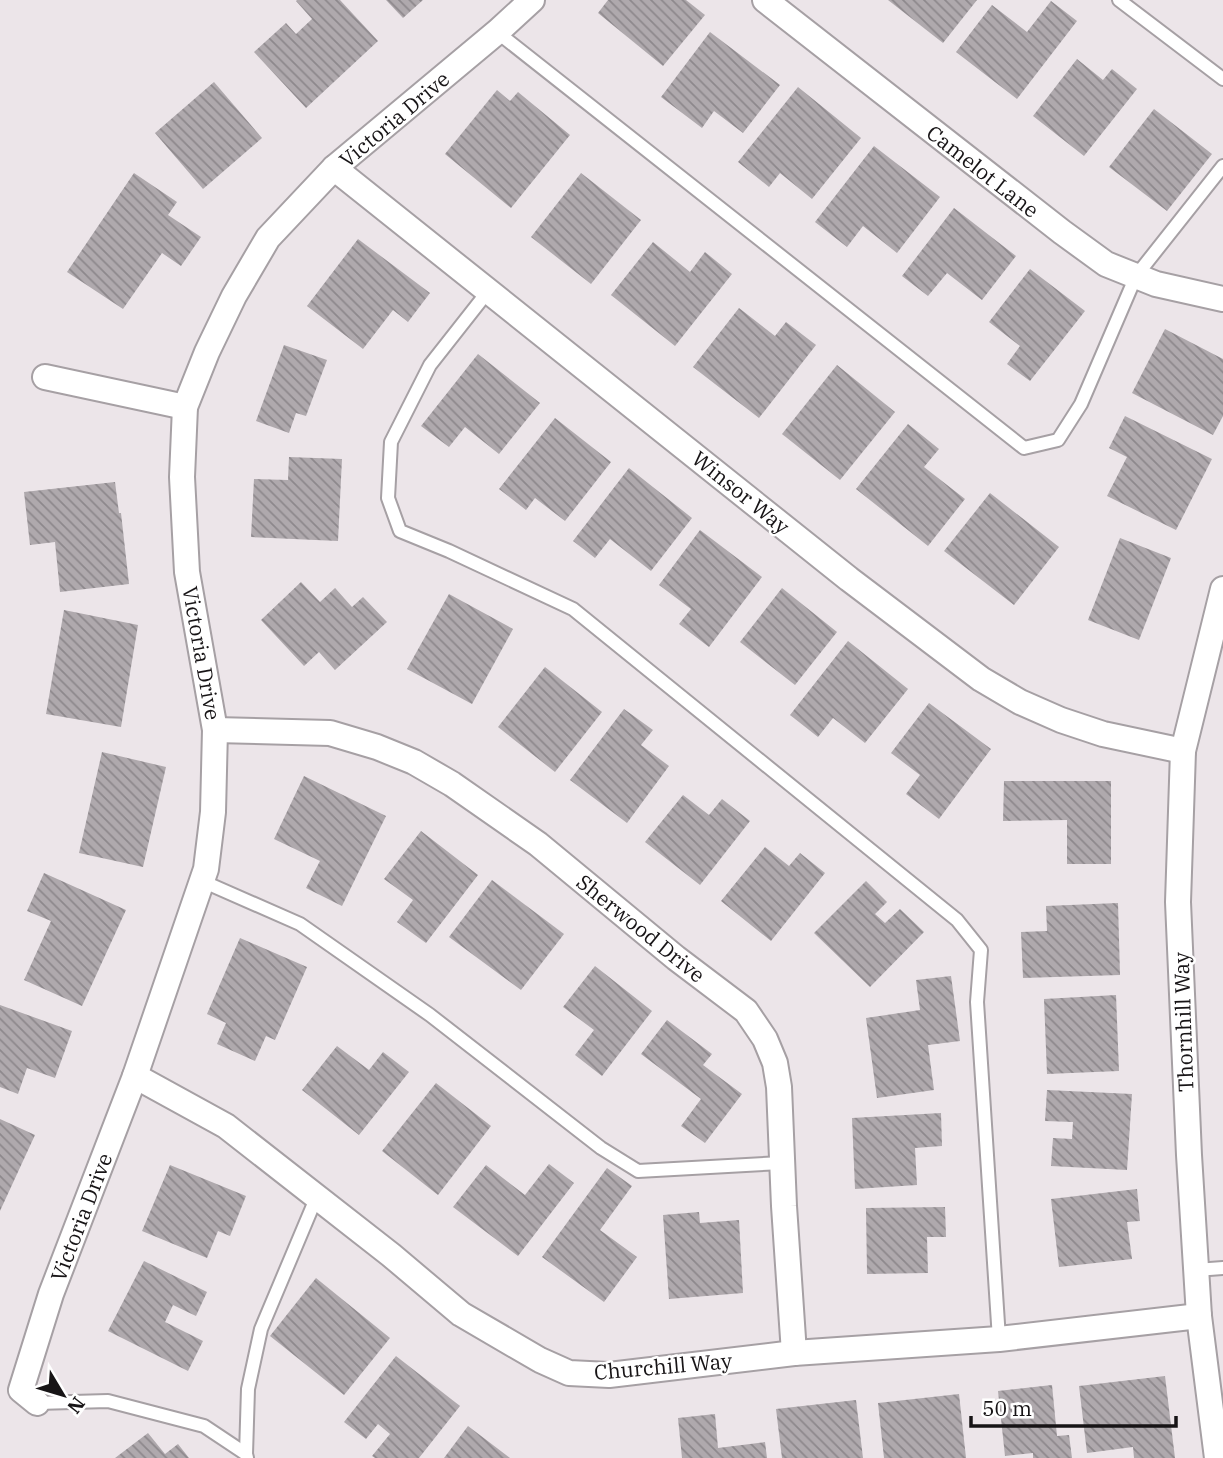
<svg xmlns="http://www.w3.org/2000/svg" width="1223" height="1458" font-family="'IBM Plex Serif',serif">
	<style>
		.building { fill: url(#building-back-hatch) }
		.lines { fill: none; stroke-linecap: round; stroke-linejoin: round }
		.lane-casing { stroke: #a6a0a4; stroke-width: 16 }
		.street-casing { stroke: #a6a0a4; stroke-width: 28 }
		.lane { stroke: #fff; stroke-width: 12 }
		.street { stroke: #fff; stroke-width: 24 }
		.labels { text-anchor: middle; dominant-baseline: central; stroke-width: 5; stroke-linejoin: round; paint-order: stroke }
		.street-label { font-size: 21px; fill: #171416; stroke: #fff }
	</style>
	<defs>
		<pattern id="building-back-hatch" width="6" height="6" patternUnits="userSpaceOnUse" patternTransform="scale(1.75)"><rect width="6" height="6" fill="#afa9ad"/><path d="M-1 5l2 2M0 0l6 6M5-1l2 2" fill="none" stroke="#8d888c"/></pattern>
	</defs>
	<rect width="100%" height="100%" fill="#ece5e9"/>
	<g class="building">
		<polygon points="297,0 340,0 378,41 306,108 254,52 286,23 296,34 312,19 296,1"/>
		<polygon points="386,0 423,0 403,18"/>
		<polygon points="608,0 686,0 705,15 663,66 598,13"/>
		<polygon points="888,0 977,0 943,43"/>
		<polygon points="1051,1 1077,21 1017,99 956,52 992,5 1027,32"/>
		<polygon points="710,32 780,85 743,133 714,111 702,128 661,97"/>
		<polygon points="1077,59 1103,80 1112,69 1137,89 1084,156 1033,116"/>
		<polygon points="214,82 262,138 203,189 155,133"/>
		<polygon points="798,87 861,138 812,199 780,173 769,187 738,162"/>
		<polygon points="497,90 510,101 518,92 570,135 511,208 445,154"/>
		<polygon points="1154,109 1212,154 1167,211 1109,167"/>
		<polygon points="874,146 940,197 897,253 863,226 847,247 815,222"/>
		<polygon points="134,173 177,202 168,215 201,237 181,266 162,253 123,309 67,272"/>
		<polygon points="581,173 641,220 591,284 531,237"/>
		<polygon points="954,208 1016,256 982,300 947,273 928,296 902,276"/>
		<polygon points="358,239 430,293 408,322 393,310 363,349 307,306"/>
		<polygon points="653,242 690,272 705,252 732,274 675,346 611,295"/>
		<polygon points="1030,269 1085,311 1030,381 1007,364 1020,346 989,322"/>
		<polygon points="739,308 775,336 786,322 816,345 759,418 693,367"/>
		<polygon points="1165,329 1223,359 1223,416 1213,435 1132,393"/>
		<polygon points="284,345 327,360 306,416 296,413 289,433 256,421"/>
		<polygon points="478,354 540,403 499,454 465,427 449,447 421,426"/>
		<polygon points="837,365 895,412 840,480 782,434"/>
		<polygon points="1125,416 1212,459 1176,530 1107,496 1127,457 1109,448"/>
		<polygon points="555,418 611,462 565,521 535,498 526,510 499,489"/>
		<polygon points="908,424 939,449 924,467 965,499 928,546 856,489"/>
		<polygon points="289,457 342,459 338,541 251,537 254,479 288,480"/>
		<polygon points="629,468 692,518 651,571 610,539 595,558 573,541"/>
		<polygon points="115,482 119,513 121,513 129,584 60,592 55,542 30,545 24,492"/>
		<polygon points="990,493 1059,547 1014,605 944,551"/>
		<polygon points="700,530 762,577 709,647 679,624 691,609 659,585"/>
		<polygon points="1120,538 1171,558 1139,640 1088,620"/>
		<polygon points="301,582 320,602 335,588 352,607 363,597 387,622 335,670 319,652 304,666 261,620"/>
		<polygon points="782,588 837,632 795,685 740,642"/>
		<polygon points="449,594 513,629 472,704 407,669"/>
		<polygon points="64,610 138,625 121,727 46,714"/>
		<polygon points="848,641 908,689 865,743 833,718 818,737 790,715"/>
		<polygon points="545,667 602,712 555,772 498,727"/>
		<polygon points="929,703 991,749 939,819 906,794 920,775 891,753"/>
		<polygon points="624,709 653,730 641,745 669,766 627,823 570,780"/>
		<polygon points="102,752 166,767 143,867 79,853"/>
		<polygon points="304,776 386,816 342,906 306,888 320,861 274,839"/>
		<polygon points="1004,781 1111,781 1111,864 1067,864 1067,820 1003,821"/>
		<polygon points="683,795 709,815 722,799 750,821 700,885 645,842"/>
		<polygon points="421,831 478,875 426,943 397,922 413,900 384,879"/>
		<polygon points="765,847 789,866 800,853 825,873 771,941 721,901"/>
		<polygon points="44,873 126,910 82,1006 24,980 51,921 27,911"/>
		<polygon points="492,880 564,934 521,990 449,937"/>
		<polygon points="866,881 887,902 875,914 885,923 900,909 924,932 870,987 814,933"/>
		<polygon points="1118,903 1120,975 1023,978 1021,932 1047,931 1046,906"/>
		<polygon points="240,938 307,967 275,1040 266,1036 255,1061 217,1044 226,1023 207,1014"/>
		<polygon points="595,966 652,1011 602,1076 575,1055 594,1030 563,1007"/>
		<polygon points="951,976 960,1041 928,1045 934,1090 877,1098 866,1018 920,1010 916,980"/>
		<polygon points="1116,995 1119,1071 1047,1074 1044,999"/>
		<polygon points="0,1005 72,1031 55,1078 27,1068 18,1094 0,1087"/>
		<polygon points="667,1020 712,1054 703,1065 742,1094 705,1143 681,1126 701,1099 641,1054"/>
		<polygon points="337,1046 369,1070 383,1052 409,1072 359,1135 302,1090"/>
		<polygon points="436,1083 491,1126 438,1195 382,1151"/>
		<polygon points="1047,1090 1132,1094 1127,1170 1051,1166 1053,1138 1072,1139 1073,1122 1045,1121"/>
		<polygon points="941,1113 942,1146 915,1148 917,1185 855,1189 852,1118"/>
		<polygon points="0,1119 35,1135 0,1211"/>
		<polygon points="549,1164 574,1183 518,1256 453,1207 486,1165 525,1195"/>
		<polygon points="170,1165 246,1196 230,1236 218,1231 207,1258 142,1231"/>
		<polygon points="607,1168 632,1186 600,1230 637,1257 604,1302 542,1257"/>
		<polygon points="1137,1189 1140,1221 1127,1222 1132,1259 1059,1267 1051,1199"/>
		<polygon points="945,1207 946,1237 927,1237 928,1273 867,1274 866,1208"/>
		<polygon points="699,1212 700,1223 739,1220 743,1293 669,1299 663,1215"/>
		<polygon points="144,1261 207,1292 196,1316 173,1305 165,1322 203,1341 188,1371 108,1331"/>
		<polygon points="316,1278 390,1338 344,1395 270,1336"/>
		<polygon points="396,1356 460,1406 419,1458 375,1458 372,1456 390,1434 378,1424 366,1439 344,1422"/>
		<polygon points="1165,1376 1175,1458 1134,1458 1133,1447 1087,1453 1079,1386"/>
		<polygon points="1052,1385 1057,1436 1069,1435 1072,1458 1033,1458 1033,1453 1005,1456 998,1391"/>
		<polygon points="959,1394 966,1458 884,1458 878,1403"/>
		<polygon points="856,1400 863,1458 782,1458 776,1409"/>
		<polygon points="715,1414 718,1448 765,1442 767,1458 682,1458 678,1418"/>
		<polygon points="468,1426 510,1458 444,1458"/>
		<polygon points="148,1433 165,1454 178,1444 189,1458 115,1458"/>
	</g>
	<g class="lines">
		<defs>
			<g id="lane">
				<polyline points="1119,0 1223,79"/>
				<polyline points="497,32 1024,448 1058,440 1081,404 1136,276 1223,166"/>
				<polyline points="489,290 430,365 391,442 388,498 400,531 449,551 573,609 957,920 981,950 977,1002 999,1339"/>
				<polyline points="202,881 300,924 430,1015 601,1148 638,1171 782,1163"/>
				<polyline points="1196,1270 1223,1268"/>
				<polyline points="37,1403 108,1401 204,1426 246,1454 247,1458"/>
				<polyline points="246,1454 248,1389 261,1329 317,1196"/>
			</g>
			<g id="street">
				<polyline points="765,0 1062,232 1106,264 1156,284 1223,299"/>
				<polyline points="334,168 849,579 981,679 1020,702 1061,720 1103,734 1183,751"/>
				<polyline points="45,377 185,407"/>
				<polyline points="215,730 330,733 377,747 414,762 452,784 538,844 676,958 746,1011 765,1039 775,1063 779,1087 784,1206 794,1353"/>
				<polyline points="135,1076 226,1126 391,1255 461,1314 540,1360 569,1373 609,1375 794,1353 999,1339 1199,1316"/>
				<polyline points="37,1403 21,1390 51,1294 135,1076 206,869 213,812 215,730 187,572 182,477 185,407 207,352 234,296 268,238 334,168 497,32 532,0"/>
				<polyline points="1217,1458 1199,1316 1189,1155 1178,902 1183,751 1223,589"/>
			</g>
		</defs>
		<use href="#lane" class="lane-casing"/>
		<use href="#street" class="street-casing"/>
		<use href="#lane" class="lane"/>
		<use href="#street" class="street"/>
	</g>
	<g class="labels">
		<g class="street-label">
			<text transform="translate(394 119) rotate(-40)">Victoria Drive</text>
			<text transform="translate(983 171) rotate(38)">Camelot Lane</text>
			<text transform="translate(741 492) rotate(39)">Winsor Way</text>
			<text transform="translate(202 653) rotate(80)">Victoria Drive</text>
			<text transform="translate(641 928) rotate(39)">Sherwood Drive</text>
			<text transform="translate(1183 1022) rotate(-92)">Thornhill Way</text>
			<text transform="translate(81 1217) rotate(-69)">Victoria Drive</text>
			<text transform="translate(663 1366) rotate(-5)">Churchill Way</text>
		</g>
	</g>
	<g transform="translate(63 1395) rotate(128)" stroke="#ffffff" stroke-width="5" paint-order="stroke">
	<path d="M0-5L12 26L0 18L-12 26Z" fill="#171416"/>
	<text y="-10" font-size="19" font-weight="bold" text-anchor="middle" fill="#171416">N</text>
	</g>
	<path d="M971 1416v10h205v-10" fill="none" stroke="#171416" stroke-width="3.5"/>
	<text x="982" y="1416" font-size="21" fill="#171416" stroke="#ffffff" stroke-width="5" paint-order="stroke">50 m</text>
</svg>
